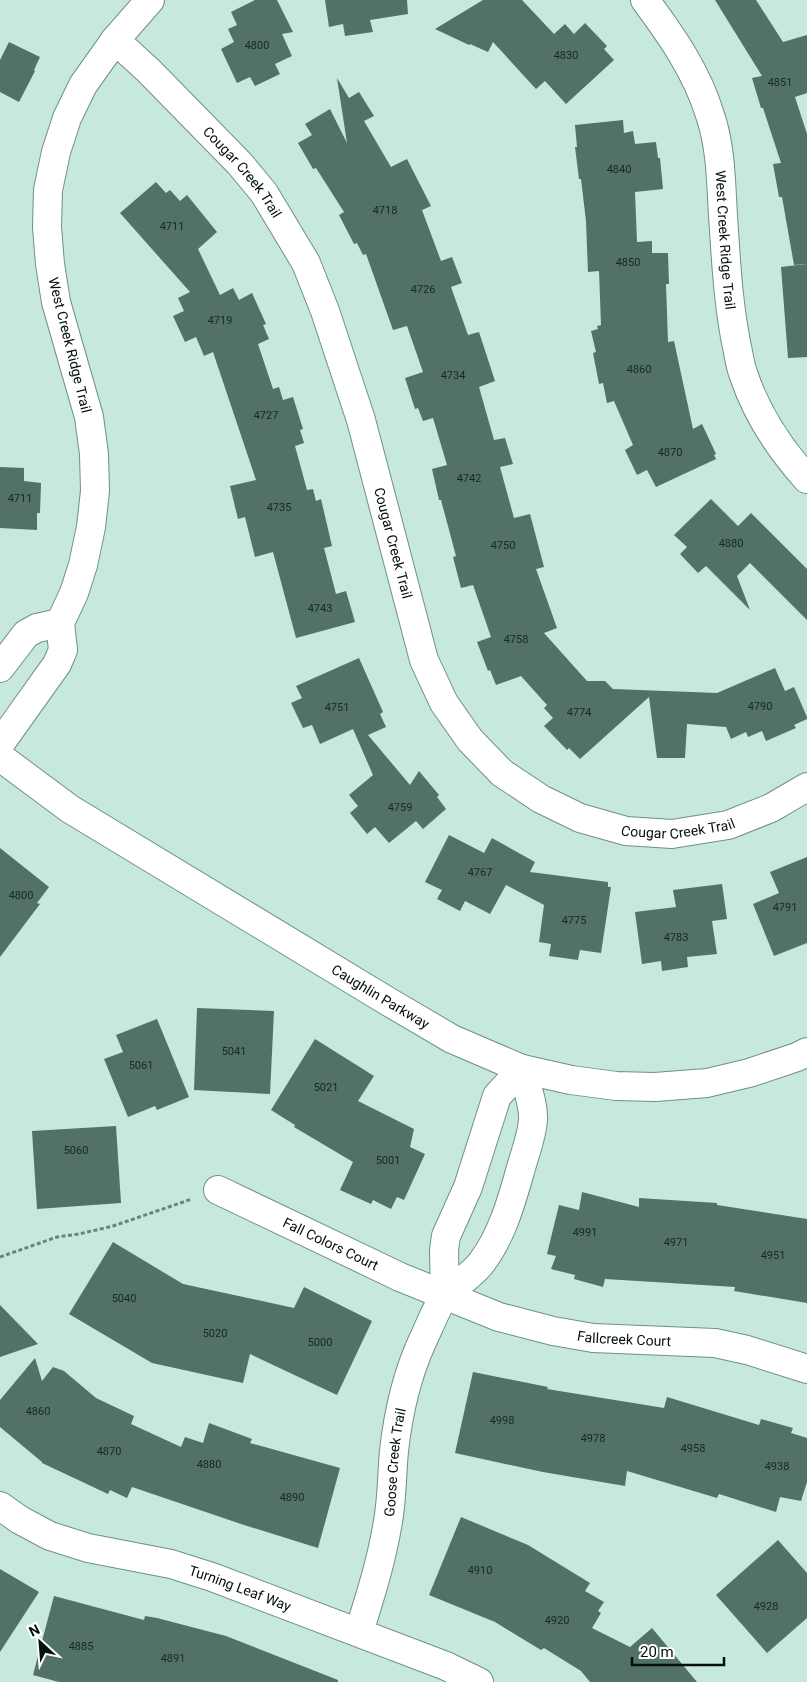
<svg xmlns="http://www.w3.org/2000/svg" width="807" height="1682" font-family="Roboto,sans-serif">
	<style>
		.building { fill: #527167 }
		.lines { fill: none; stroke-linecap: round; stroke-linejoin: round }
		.minor-casing { stroke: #709086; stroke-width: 30 }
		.path { stroke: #6b837b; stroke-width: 3; stroke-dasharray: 4 2.5; stroke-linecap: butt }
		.minor { stroke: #fff; stroke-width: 28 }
		.labels { text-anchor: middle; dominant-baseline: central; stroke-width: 4.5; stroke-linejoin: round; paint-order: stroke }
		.number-label { font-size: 11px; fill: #182823 }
		.street-label { font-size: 14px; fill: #04100c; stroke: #fff }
	</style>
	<rect width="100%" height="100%" fill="#c6e8dd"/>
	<g class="building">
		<polygon points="255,0 277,0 293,32 282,34 292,56 275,64 280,74 255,86 250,77 237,83 221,49 234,42 228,29 237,25 231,12"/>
		<polygon points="325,0 407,0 408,14 370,20 373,32 345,36 343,24 329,27"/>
		<polygon points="483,0 522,0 554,34 565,24 574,34 585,23 607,46 604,49 614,60 566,104 545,81 536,89 493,42 488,52 470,44 469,45 435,29"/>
		<polygon points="715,0 756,0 783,42 807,35 807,93 795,97 807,134 807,264 794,265 782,197 779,197 773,164 781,163 763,108 761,108 752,78 762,76"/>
		<polygon points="9,42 40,57 34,70 35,71 19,102 0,92 0,60"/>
		<polygon points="337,78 349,98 359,92 374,116 364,121 391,167 407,159 431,206 422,210 441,261 452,257 462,283 451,287 468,335 479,332 495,381 479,387 494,440 505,438 513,464 500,467 514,518 530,514 544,567 536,569 557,628 544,633 587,681 605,681 613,689 717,693 775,668 785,691 794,687 807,717 807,719 794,725 796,728 766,741 762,731 748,737 746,732 731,739 726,727 687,724 685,758 657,758 649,697 580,759 569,748 567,750 544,726 553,718 544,708 547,705 521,676 496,685 490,670 488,671 477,642 491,637 473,585 461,588 453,557 456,556 441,500 439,500 432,469 447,465 433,418 423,421 418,408 415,409 405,378 423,372 407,326 393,330 366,254 363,255 357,243 354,244 339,215 344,212 316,168 313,169 298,143 312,135 305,124 330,109 347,143"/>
		<polygon points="623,120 624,133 633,131 635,144 656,142 658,158 660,158 663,189 635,192 637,242 652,241 652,253 668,253 669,284 666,284 668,342 674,341 693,429 702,424 716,454 714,455 716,459 656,487 647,470 637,475 625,450 633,445 614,401 607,403 603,383 599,384 593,353 596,352 591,331 598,329 597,326 601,325 599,271 588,272 586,221 581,179 579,179 575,147 577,147 575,125"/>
		<polygon points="156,182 166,193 170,190 180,201 187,195 217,232 198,249 220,295 233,288 239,300 252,293 266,324 263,325 269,339 258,344 273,389 279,387 283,400 293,397 303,429 300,430 304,443 295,446 307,490 313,489 316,501 321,499 332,546 324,548 336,594 346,591 355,622 296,638 273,552 255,557 245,517 238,519 230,486 256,480 213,352 204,356 196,337 185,342 173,316 184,311 178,298 190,292 120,213"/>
		<polygon points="807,264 807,357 788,358 781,267"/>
		<polygon points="0,467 24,468 24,481 41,483 40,513 37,513 37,530 0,528"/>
		<polygon points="711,499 738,526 751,513 807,569 807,620 750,563 737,576 750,610 706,566 698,573 680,554 687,547 674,535"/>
		<polygon points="359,658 383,712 380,714 386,727 368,735 410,785 419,771 439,795 437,797 446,809 423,829 416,821 389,843 375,827 367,834 350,813 358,806 349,795 373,775 353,729 320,744 312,725 303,728 291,703 302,698 296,686"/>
		<polygon points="449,835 484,853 492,838 535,862 530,872 608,882 608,887 611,887 601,953 580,950 578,960 549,956 551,944 539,942 544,905 506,885 490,914 465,901 460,911 437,899 442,890 425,882"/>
		<polygon points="0,848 49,887 37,903 40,904 0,957"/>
		<polygon points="807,857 807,943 774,956 753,904 779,893 770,872"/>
		<polygon points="722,884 727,919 712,921 717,954 687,957 688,967 662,971 661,961 642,964 635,912 676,907 673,890"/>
		<polygon points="197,1008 274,1011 270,1094 194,1090"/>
		<polygon points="157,1019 189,1097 157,1110 155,1106 128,1117 104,1059 123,1052 116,1035"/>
		<polygon points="315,1039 374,1076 358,1101 414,1129 410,1147 425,1154 404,1200 397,1197 391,1209 373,1200 371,1204 340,1190 353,1162 294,1127 295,1125 271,1110"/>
		<polygon points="116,1126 121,1203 37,1209 32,1131"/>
		<polygon points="582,1192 639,1207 639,1198 717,1203 717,1205 807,1219 807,1303 734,1291 735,1287 605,1279 603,1287 574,1279 575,1275 551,1269 556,1256 547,1254 559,1205 579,1210"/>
		<polygon points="113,1242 183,1284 294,1308 304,1287 372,1321 337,1395 250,1354 243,1383 152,1363 69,1314"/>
		<polygon points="0,1305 38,1344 0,1357"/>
		<polygon points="35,1358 42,1381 53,1367 64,1371 96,1398 134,1416 131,1424 181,1447 185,1437 203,1443 209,1423 252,1439 250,1443 340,1468 318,1548 244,1525 132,1487 127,1498 110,1490 108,1494 42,1463 42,1462 0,1427 0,1400"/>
		<polygon points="473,1372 548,1387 547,1389 664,1408 667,1397 759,1425 761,1419 793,1428 791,1433 807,1438 807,1482 801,1501 780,1497 776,1512 719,1494 717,1498 627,1471 625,1486 543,1472 455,1453"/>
		<polygon points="461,1517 528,1545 590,1583 585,1591 604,1602 598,1611 601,1613 592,1628 630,1647 652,1628 697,1682 590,1682 581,1671 544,1648 541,1650 495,1622 429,1595"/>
		<polygon points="778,1540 807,1573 807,1618 767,1653 716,1595"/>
		<polygon points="0,1569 39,1592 0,1652"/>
		<polygon points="54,1596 144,1620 145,1616 157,1618 226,1636 338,1680 338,1682 59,1682 33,1675"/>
	</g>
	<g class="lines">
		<defs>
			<g id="minor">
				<path id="s1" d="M 645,0 C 671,35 697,72 710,115 C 721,147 721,182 723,216 C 726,260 728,304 737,347 C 739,356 740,365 743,373 C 756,413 779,448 807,479"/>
				<path id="s2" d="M 115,40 L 148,70 L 240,164 L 264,193 L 306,263 L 325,311 L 361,420 L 424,660 L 444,703 L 470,740 L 502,773 L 541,799 L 580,818 L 626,831 L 672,834 L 728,825 L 771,808 L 807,787"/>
				<polyline points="0,668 26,634 37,628 60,623"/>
				<polyline points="0,744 57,664 63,650 60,623 74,593 83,565 91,527 95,491 94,454 89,417 56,302 50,264 47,227 48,190 56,152 67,118 83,85 115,40 150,0"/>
				<path id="s3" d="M 0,757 L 70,809 L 389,1002 L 452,1039 L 522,1069 L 571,1080 L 616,1086 L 655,1087 L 707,1083 L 749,1073 L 797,1057 L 807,1052"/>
				<path id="s4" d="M 218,1190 L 400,1277 L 499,1317 L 553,1331 L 593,1338 L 715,1343 L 747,1350 L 807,1369"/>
				<polyline points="445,1296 444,1250 446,1236 468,1187 497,1096 522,1069"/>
				<path id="s5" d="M 0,1506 L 20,1520 L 50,1536 L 88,1548 L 171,1564 L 212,1577 L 446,1666 L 479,1682"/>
				<path id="s6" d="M 359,1632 C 371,1594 383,1556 389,1515 C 392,1494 392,1473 394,1451 C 398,1415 407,1375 422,1342 C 428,1330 438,1303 446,1295 C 457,1283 473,1275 482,1262 C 504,1233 513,1195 523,1161 C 527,1148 532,1134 533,1120 C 534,1104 526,1085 522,1069"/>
			</g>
		</defs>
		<use href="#minor" class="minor-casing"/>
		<polyline class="path" points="0,1257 57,1237 79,1234 113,1226 192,1199"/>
		<use href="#minor" class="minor"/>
	</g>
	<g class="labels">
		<g class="number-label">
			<text x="257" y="45">4800</text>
			<text x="566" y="55">4830</text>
			<text x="780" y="82">4851</text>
			<text x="619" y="169">4840</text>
			<text x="385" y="210">4718</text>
			<text x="172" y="226">4711</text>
			<text x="628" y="262">4850</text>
			<text x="423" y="289">4726</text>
			<text x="220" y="320">4719</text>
			<text x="639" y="369">4860</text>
			<text x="453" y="375">4734</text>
			<text x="266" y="415">4727</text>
			<text x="670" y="452">4870</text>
			<text x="469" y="478">4742</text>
			<text x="20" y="498">4711</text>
			<text x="279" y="507">4735</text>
			<text x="731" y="543">4880</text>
			<text x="503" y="545">4750</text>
			<text x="320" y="608">4743</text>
			<text x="516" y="639">4758</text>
			<text x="760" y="706">4790</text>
			<text x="337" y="707">4751</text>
			<text x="579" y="712">4774</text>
			<text x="400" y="807">4759</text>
			<text x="480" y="872">4767</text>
			<text x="21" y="895">4800</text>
			<text x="785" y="907">4791</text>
			<text x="574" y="920">4775</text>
			<text x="676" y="937">4783</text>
			<text x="234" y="1051">5041</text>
			<text x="141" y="1065">5061</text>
			<text x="326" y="1087">5021</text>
			<text x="76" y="1150">5060</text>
			<text x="388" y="1160">5001</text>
			<text x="585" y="1232">4991</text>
			<text x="676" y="1242">4971</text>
			<text x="773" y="1255">4951</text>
			<text x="124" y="1298">5040</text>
			<text x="215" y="1333">5020</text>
			<text x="320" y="1342">5000</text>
			<text x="38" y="1411">4860</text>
			<text x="502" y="1420">4998</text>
			<text x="593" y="1438">4978</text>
			<text x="693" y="1448">4958</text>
			<text x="109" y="1451">4870</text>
			<text x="209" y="1464">4880</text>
			<text x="777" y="1466">4938</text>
			<text x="292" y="1497">4890</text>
			<text x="480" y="1570">4910</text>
			<text x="766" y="1606">4928</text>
			<text x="557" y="1620">4920</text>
			<text x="81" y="1646">4885</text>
			<text x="173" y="1658">4891</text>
		</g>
		<g class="street-label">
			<text stroke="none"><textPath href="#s2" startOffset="184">Cougar Creek Trail</textPath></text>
			<text stroke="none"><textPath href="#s1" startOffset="259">West Creek Ridge Trail</textPath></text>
			<text transform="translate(70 345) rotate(76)">West Creek Ridge Trail</text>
			<text stroke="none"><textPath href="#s2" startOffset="589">Cougar Creek Trail</textPath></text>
			<text stroke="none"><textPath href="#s2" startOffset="1039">Cougar Creek Trail</textPath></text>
			<text stroke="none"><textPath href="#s3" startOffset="450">Caughlin Parkway</textPath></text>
			<text stroke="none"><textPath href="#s4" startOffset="125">Fall Colors Court</textPath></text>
			<text stroke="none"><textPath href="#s4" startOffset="436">Fallcreek Court</textPath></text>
			<text stroke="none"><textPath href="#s6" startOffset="174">Goose Creek Trail</textPath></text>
			<text stroke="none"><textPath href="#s5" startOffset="256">Turning Leaf Way</textPath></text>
		</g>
	</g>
	<g transform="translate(40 1642) rotate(334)" stroke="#ffffff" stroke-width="4" paint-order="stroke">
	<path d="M0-4L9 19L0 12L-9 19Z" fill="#04100c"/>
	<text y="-8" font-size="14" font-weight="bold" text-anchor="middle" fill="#04100c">N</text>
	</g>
	<path d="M632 1657v8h92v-8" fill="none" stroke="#04100c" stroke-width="2.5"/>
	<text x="640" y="1657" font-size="15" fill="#04100c" stroke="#ffffff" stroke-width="4" paint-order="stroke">20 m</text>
</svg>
